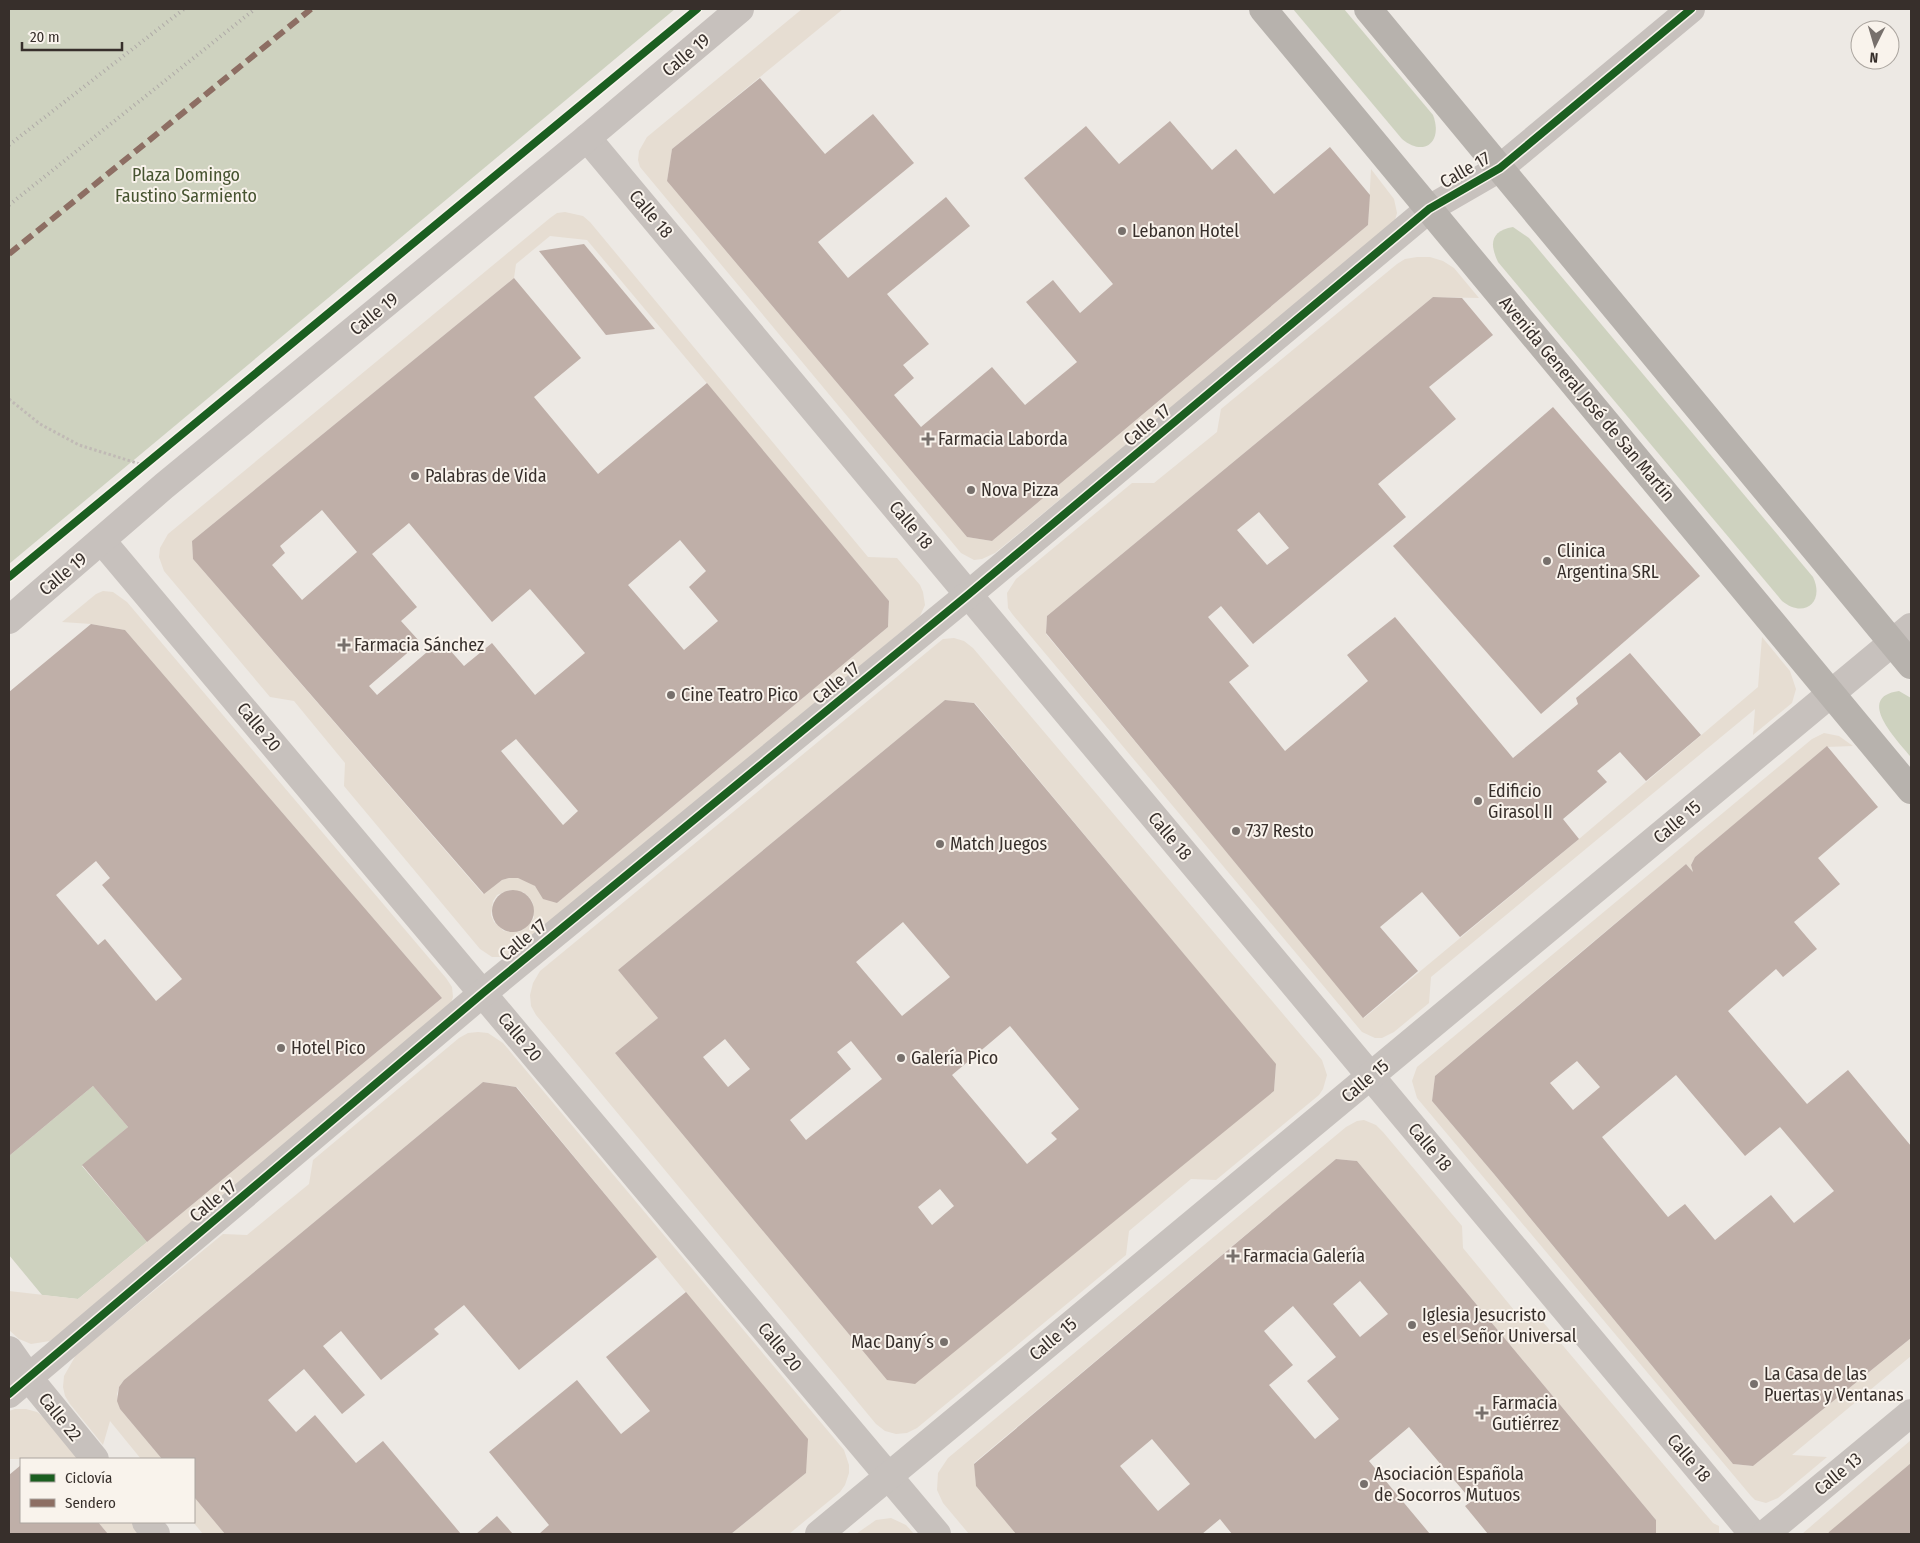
<svg xmlns="http://www.w3.org/2000/svg" width="1920" height="1543" font-family="'Fira Sans Condensed',sans-serif">
	<style>
		.green { fill: #ced2bf }
		.plaza { fill: #e6ddd2; fill-rule: evenodd }
		.building { fill: #bfafa8; fill-rule: evenodd }
		.lines { fill: none; stroke-linecap: round; stroke-linejoin: round }
		.path { stroke: #c0bab5; stroke-width: 3; stroke-dasharray: 2.5 2.5; stroke-linecap: butt }
		.street { stroke: #c7c1bd; stroke-width: 28 }
		.secondary { stroke: #b7b2ad; stroke-width: 28 }
		.rail { stroke: #afaaa7; stroke-width: 4; stroke-dasharray: 1 4; stroke-linecap: butt }
		.quiet { stroke: #8d6e63; stroke-width: 6; stroke-dasharray: 12 6; stroke-linecap: butt }
		.cycleway-casing { stroke: #f9f3ec; stroke-width: 11 }
		.cycleway { stroke: #1b5e20; stroke-width: 8 }
		.poi-dot { fill: #77706c; stroke: #f9f3ec; stroke-width: 2 }
		.labels { text-anchor: middle; dominant-baseline: central; stroke-width: 4; stroke-linejoin: round; paint-order: stroke }
		.street-label { font-size: 18px; fill: #372f2b; stroke: #f9f3ec }
		.park-label { font-size: 18px; fill: #475431; stroke: #f9f3ec }
		.poi-label { font-size: 18px; fill: #372f2b; stroke: #f9f3ec; text-anchor: start }
	</style>
	<rect width="100%" height="100%" fill="#ede9e4"/>
	<g class="green">
		<polygon points="9,9 675,9 9,564"/>
		<path d="M 1293,9 L 1344,9 L 1433,115 C 1443,141 1425,158 1402,139 Z"/>
		<path d="M 1513,227 L 1529,238 L 1813,577 C 1825,602 1804,619 1782,601 L 1498,262 C 1489,243 1491,231 1513,227 Z"/>
		<path d="M 1899,691 L 1911,698 L 1911,757 C 1898,741 1854,697 1899,691 Z"/>
		<polygon points="93,1086 128,1127 82,1166 147,1242 78,1299 42,1295 9,1255 9,1156"/>
	</g>
	<g class="plaza">
		<polygon points="802,9 843,9 672,149 667,181 967,537 992,541 1368,225 1371,169 1394,199 1397,213 1395,220 1391,226 995,553 982,559 974,560 961,553 640,167 638,160 639,151 647,137"/>
		<path d="M 565,212 L 583,216 L 590,222 L 868,557 L 897,558 L 920,585 L 923,592 L 925,605 L 920,616 L 521,949 L 506,957 L 492,957 L 480,949 L 344,786 L 345,763 L 294,701 L 270,697 L 164,571 L 159,557 L 160,548 L 168,534 L 550,218 L 557,213 ZM 550,236 L 587,240 L 889,601 L 888,627 L 557,903 L 528,881 L 518,878 L 509,878 L 502,880 L 483,894 L 193,559 L 192,541 L 514,278 L 516,264 ZM 509,890 L 523,892 L 529,897 L 533,903 L 534,918 L 524,929 L 518,932 L 504,931 L 494,922 L 491,915 L 493,901 L 497,895 Z"/>
		<polygon points="1417,257 1430,257 1443,261 1454,268 1479,298 1433,297 1047,616 1046,634 1364,1018 1579,839 1758,687 1762,637 1790,671 1796,689 1792,703 1753,735 1755,709 1431,977 1429,1003 1394,1032 1382,1038 1375,1038 1362,1032 1013,615 1008,608 1007,593 1016,579 1132,483 1154,483 1217,432 1221,409 1397,264 1405,259"/>
		<polygon points="103,591 113,592 127,602 446,978 452,987 453,997 450,1006 58,1335 50,1341 31,1344 19,1339 9,1330 9,1291 78,1299 442,998 125,630 91,624 62,622 96,594"/>
		<path d="M 954,638 L 964,641 L 973,648 L 1322,1060 L 1327,1075 L 1323,1089 L 1319,1095 L 1216,1180 L 1191,1179 L 1129,1231 L 1126,1255 L 917,1428 L 907,1433 L 896,1434 L 885,1431 L 876,1424 L 536,1015 L 531,1006 L 530,995 L 533,983 L 540,971 L 938,643 L 943,639 ZM 945,700 L 975,703 L 1276,1065 L 1274,1091 L 887,1380 L 615,1053 L 658,1018 L 618,970 Z"/>
		<polygon points="1824,733 1839,736 1853,746 1826,747 1695,857 1691,865 1693,872 1686,864 1575,957 1435,1076 1432,1101 1494,1174 1733,1464 1753,1466 1911,1338 1911,1356 1792,1455 1827,1457 1778,1498 1766,1503 1755,1500 1751,1496 1417,1098 1412,1081 1417,1067 1812,739"/>
		<polygon points="478,1032 488,1033 503,1043 844,1450 849,1465 849,1473 845,1485 840,1492 789,1534 731,1534 806,1473 794,1424 517,1087 483,1082 124,1380 119,1387 117,1394 120,1409 162,1459 141,1459 110,1421 103,1445 70,1404 65,1396 63,1387 64,1376 76,1355 223,1234 247,1235 309,1184 313,1160 459,1038 468,1033"/>
		<polygon points="1364,1120 1376,1125 1383,1132 1462,1226 1463,1248 1514,1310 1537,1315 1713,1523 1719,1526 1719,1534 1656,1534 1656,1520 1357,1161 1336,1159 974,1463 976,1486 1016,1534 969,1534 943,1503 937,1490 938,1473 948,1458 1346,1127 1357,1121"/>
		<polygon points="15,1409 26,1409 37,1412 46,1419 79,1459 9,1459 9,1411"/>
		<polygon points="1911,1440 1911,1463 1828,1534 1802,1534"/>
		<polygon points="194,1497 225,1534 203,1534 193,1522"/>
		<polygon points="891,1518 906,1525 914,1534 856,1534 876,1520"/>
		<polygon points="98,1522 131,1522 142,1534 108,1534"/>
	</g>
	<g class="building">
		<polygon points="760,78 825,154 873,114 914,163 818,242 848,278 946,197 970,226 887,294 929,344 903,365 914,378 894,395 921,427 992,367 1025,405 1077,362 1026,302 1053,280 1080,313 1113,284 1024,178 1086,126 1119,164 1170,121 1212,170 1236,149 1274,194 1330,147 1370,195 1368,225 992,541 967,537 667,181 672,149"/>
		<polygon points="584,244 655,329 606,335 539,251"/>
		<path d="M 514,278 L 581,358 L 534,397 L 598,474 L 707,383 L 889,601 L 888,627 L 557,903 L 543,899 L 535,886 L 518,878 L 509,878 L 502,880 L 484,894 L 193,559 L 192,541 ZM 322,510 L 357,552 L 302,600 L 272,565 L 285,553 L 280,546 ZM 409,523 L 492,622 L 530,589 L 585,653 L 535,695 L 492,643 L 464,666 L 441,640 L 377,695 L 369,686 L 420,642 L 401,621 L 417,607 L 372,554 ZM 680,540 L 706,571 L 689,587 L 718,621 L 684,650 L 628,585 ZM 516,739 L 578,811 L 563,825 L 501,751 Z"/>
		<path d="M 1433,297 L 1462,298 L 1493,335 L 1429,387 L 1456,419 L 1378,484 L 1406,517 L 1253,644 L 1221,606 L 1208,617 L 1249,666 L 1229,682 L 1285,751 L 1368,681 L 1347,655 L 1395,617 L 1513,758 L 1578,704 L 1576,698 L 1630,653 L 1701,735 L 1646,781 L 1620,752 L 1597,771 L 1607,782 L 1563,819 L 1579,839 L 1460,937 L 1422,892 L 1380,927 L 1418,971 L 1363,1018 L 1046,633 L 1047,616 ZM 1259,512 L 1289,548 L 1267,565 L 1237,530 Z"/>
		<polygon points="1553,407 1700,576 1541,714 1393,546"/>
		<path d="M 91,624 L 125,630 L 442,998 L 147,1242 L 82,1165 L 128,1127 L 93,1086 L 9,1156 L 9,692 ZM 96,861 L 110,878 L 102,885 L 182,979 L 156,1001 L 105,939 L 98,945 L 56,895 Z"/>
		<path d="M 945,700 L 974,703 L 1276,1064 L 1274,1091 L 915,1384 L 887,1380 L 615,1053 L 658,1018 L 618,970 ZM 903,922 L 950,977 L 902,1016 L 856,962 ZM 1010,1026 L 1079,1109 L 1051,1133 L 1057,1139 L 1027,1164 L 952,1075 ZM 725,1039 L 750,1069 L 728,1087 L 703,1057 ZM 851,1041 L 882,1079 L 806,1140 L 790,1120 L 851,1069 L 837,1052 ZM 940,1189 L 954,1206 L 932,1225 L 918,1207 Z"/>
		<path d="M 1827,746 L 1878,807 L 1818,858 L 1840,884 L 1794,922 L 1817,949 L 1783,977 L 1776,969 L 1728,1011 L 1807,1104 L 1848,1070 L 1911,1146 L 1911,1338 L 1753,1466 L 1733,1464 L 1494,1174 L 1432,1101 L 1435,1076 L 1686,864 L 1693,872 L 1691,865 L 1695,857 ZM 1577,1061 L 1600,1087 L 1573,1110 L 1550,1083 ZM 1676,1075 L 1745,1156 L 1780,1127 L 1834,1191 L 1794,1223 L 1771,1195 L 1715,1240 L 1685,1204 L 1668,1217 L 1602,1137 Z"/>
		<circle cx="513" cy="911" r="21"/>
		<polygon points="483,1082 516,1087 657,1257 519,1370 464,1305 434,1329 439,1334 381,1380 341,1331 323,1346 365,1395 342,1414 304,1369 268,1400 296,1432 315,1415 356,1463 383,1441 461,1534 225,1534 194,1497 194,1459 162,1459 120,1409 117,1401 119,1387 124,1380"/>
		<path d="M 1336,1159 L 1357,1161 L 1656,1520 L 1656,1534 L 1488,1534 L 1465,1506 L 1472,1501 L 1409,1427 L 1369,1461 L 1430,1534 L 1232,1534 L 1220,1519 L 1202,1534 L 1016,1534 L 976,1486 L 974,1464 ZM 1360,1281 L 1388,1314 L 1360,1337 L 1333,1304 ZM 1293,1306 L 1336,1357 L 1307,1381 L 1339,1419 L 1315,1439 L 1269,1385 L 1293,1365 L 1264,1331 ZM 1152,1439 L 1190,1484 L 1158,1511 L 1120,1466 Z"/>
		<polygon points="686,1292 808,1439 806,1473 731,1534 539,1534 549,1525 489,1452 577,1380 621,1434 650,1411 606,1357"/>
		<polygon points="1911,1463 1911,1534 1828,1534 1829,1532"/>
		<polygon points="21,1465 21,1522 98,1522 108,1534 9,1534 9,1475"/>
		<polygon points="497,1516 513,1534 476,1534"/>
	</g>
	<g class="lines">
		<polyline class="path" points="9,399 40,424 79,445 140,464"/>
		<g class="street">
			<polyline points="587,138 1753,1534"/>
			<polyline points="102,541 937,1534"/>
			<polyline points="9,620 164,486 587,138 740,9"/>
			<polyline points="9,1350 28,1377 95,1459"/>
			<polyline points="9,1394 483,993 969,594 1429,209 1500,168 1691,9"/>
			<polyline points="146,1522 156,1534"/>
			<polyline points="819,1534 1911,627"/>
			<polyline points="1765,1534 1911,1413"/>
		</g>
		<g class="secondary">
			<polyline points="1263,9 1911,790"/>
			<polyline points="1368,9 1911,665"/>
		</g>
		<g class="rail">
			<polyline points="9,145 184,9"/>
			<polyline points="9,205 255,9"/>
		</g>
		<polyline class="quiet" points="9,254 311,9"/>
		<defs>
			<g id="cycleway">
				<polyline points="9,577 697,9"/>
				<polyline points="9,1394 483,993 969,594 1429,209 1500,168 1691,9"/>
			</g>
		</defs>
		<use href="#cycleway" class="cycleway-casing"/>
		<use href="#cycleway" class="cycleway"/>
	</g>
	<g class="poi-dot">
		<circle cx="1122" cy="231" r="5"/>
		<path d="M925.5 431.5h5v5h5v5h-5v5h-5v-5h-5v-5h5z"/>
		<circle cx="415" cy="476" r="5"/>
		<circle cx="971" cy="490" r="5"/>
		<circle cx="1547" cy="561" r="5"/>
		<path d="M341.5 637.5h5v5h5v5h-5v5h-5v-5h-5v-5h5z"/>
		<circle cx="671" cy="695" r="5"/>
		<circle cx="1478" cy="801" r="5"/>
		<circle cx="1236" cy="831" r="5"/>
		<circle cx="940" cy="844" r="5"/>
		<circle cx="281" cy="1048" r="5"/>
		<circle cx="901" cy="1058" r="5"/>
		<path d="M1230.5 1248.5h5v5h5v5h-5v5h-5v-5h-5v-5h5z"/>
		<circle cx="1412" cy="1325" r="5"/>
		<circle cx="944" cy="1342" r="5"/>
		<circle cx="1754" cy="1384" r="5"/>
		<path d="M1479.5 1405.5h5v5h5v5h-5v5h-5v-5h-5v-5h5z"/>
		<circle cx="1364" cy="1484" r="5"/>
	</g>
	<g class="labels">
		<g class="street-label">
			<text transform="translate(686 55) rotate(-40)">Calle 19</text>
			<text transform="translate(1465 170) rotate(-30)">Calle 17</text>
			<text transform="translate(651 214) rotate(50)">Calle 18</text>
			<text transform="translate(374 314) rotate(-39)">Calle 19</text>
			<text transform="translate(1587 399) rotate(50)">Avenida General José de San Martín</text>
			<text transform="translate(1147 425) rotate(-40)">Calle 17</text>
			<text transform="translate(911 525) rotate(50)">Calle 18</text>
			<text transform="translate(63 574) rotate(-40)">Calle 19</text>
			<text transform="translate(836 683) rotate(-39)">Calle 17</text>
			<text transform="translate(259 727) rotate(50)">Calle 20</text>
			<text transform="translate(1677 822) rotate(-40)">Calle 15</text>
			<text transform="translate(1170 836) rotate(50)">Calle 18</text>
			<text transform="translate(523 940) rotate(-39)">Calle 17</text>
			<text transform="translate(520 1037) rotate(50)">Calle 20</text>
			<text transform="translate(1365 1081) rotate(-40)">Calle 15</text>
			<text transform="translate(1430 1147) rotate(50)">Calle 18</text>
			<text transform="translate(213 1201) rotate(-40)">Calle 17</text>
			<text transform="translate(1053 1339) rotate(-40)">Calle 15</text>
			<text transform="translate(780 1347) rotate(50)">Calle 20</text>
			<text transform="translate(60 1417) rotate(51)">Calle 22</text>
			<text transform="translate(1689 1458) rotate(50)">Calle 18</text>
			<text transform="translate(1838 1474) rotate(-40)">Calle 13</text>
		</g>
		<g class="park-label">
			<text x="186" y="175">Plaza Domingo<tspan x="186" dy="21">Faustino Sarmiento</tspan></text>
		</g>
		<g class="poi-label">
			<text x="1132" y="231">Lebanon Hotel</text>
			<text x="938" y="439">Farmacia Laborda</text>
			<text x="425" y="476">Palabras de Vida</text>
			<text x="981" y="490">Nova Pizza</text>
			<text x="1557" y="551">Clinica<tspan x="1557" dy="21">Argentina SRL</tspan></text>
			<text x="354" y="645">Farmacia Sánchez</text>
			<text x="681" y="695">Cine Teatro Pico</text>
			<text x="1488" y="791">Edificio<tspan x="1488" dy="21">Girasol II</tspan></text>
			<text x="1246" y="831">737 Resto</text>
			<text x="950" y="844">Match Juegos</text>
			<text x="291" y="1048">Hotel Pico</text>
			<text x="911" y="1058">Galería Pico</text>
			<text x="1243" y="1256">Farmacia Galería</text>
			<text x="1422" y="1315">Iglesia Jesucristo<tspan x="1422" dy="21">es el Señor Universal</tspan></text>
			<text x="934" y="1342" text-anchor="end">Mac Dany´s</text>
			<text x="1764" y="1374">La Casa de las<tspan x="1764" dy="21">Puertas y Ventanas</tspan></text>
			<text x="1492" y="1403">Farmacia<tspan x="1492" dy="21">Gutiérrez</tspan></text>
			<text x="1374" y="1474">Asociación Española<tspan x="1374" dy="21">de Socorros Mutuos</tspan></text>
		</g>
	</g>
	<rect width="1920" height="1543" fill="none" stroke="#372f2b" stroke-width="20"/>
	<rect x="20" y="1458" width="175" height="65" fill="#f9f3ec" stroke="#aba59f"/>
	<rect x="30" y="1474" width="25" height="8" fill="#1b5e20" stroke="#aba59f"/>
	<text x="65" y="1483" font-size="15" fill="#372f2b">Ciclovía</text>
	<rect x="30" y="1499" width="25" height="8" fill="#8d6e63" stroke="#aba59f"/>
	<text x="65" y="1508" font-size="15" fill="#372f2b">Sendero</text>
	<g transform="translate(1875 45) rotate(185)"><circle r="24" fill="#f9f3ec" stroke="#aba59f"/>
	<path d="M0-4L9 19L0 12L-9 19Z" fill="#77706c"/>
	<text y="-8" font-size="14" font-weight="bold" text-anchor="middle" fill="#372f2b">N</text>
	</g>
	<path d="M22 42v8h100v-8" fill="none" stroke="#372f2b" stroke-width="2.5"/>
	<text x="30" y="42" font-size="15" fill="#372f2b" stroke="#f9f3ec" stroke-width="4" paint-order="stroke">20 m</text>
</svg>
